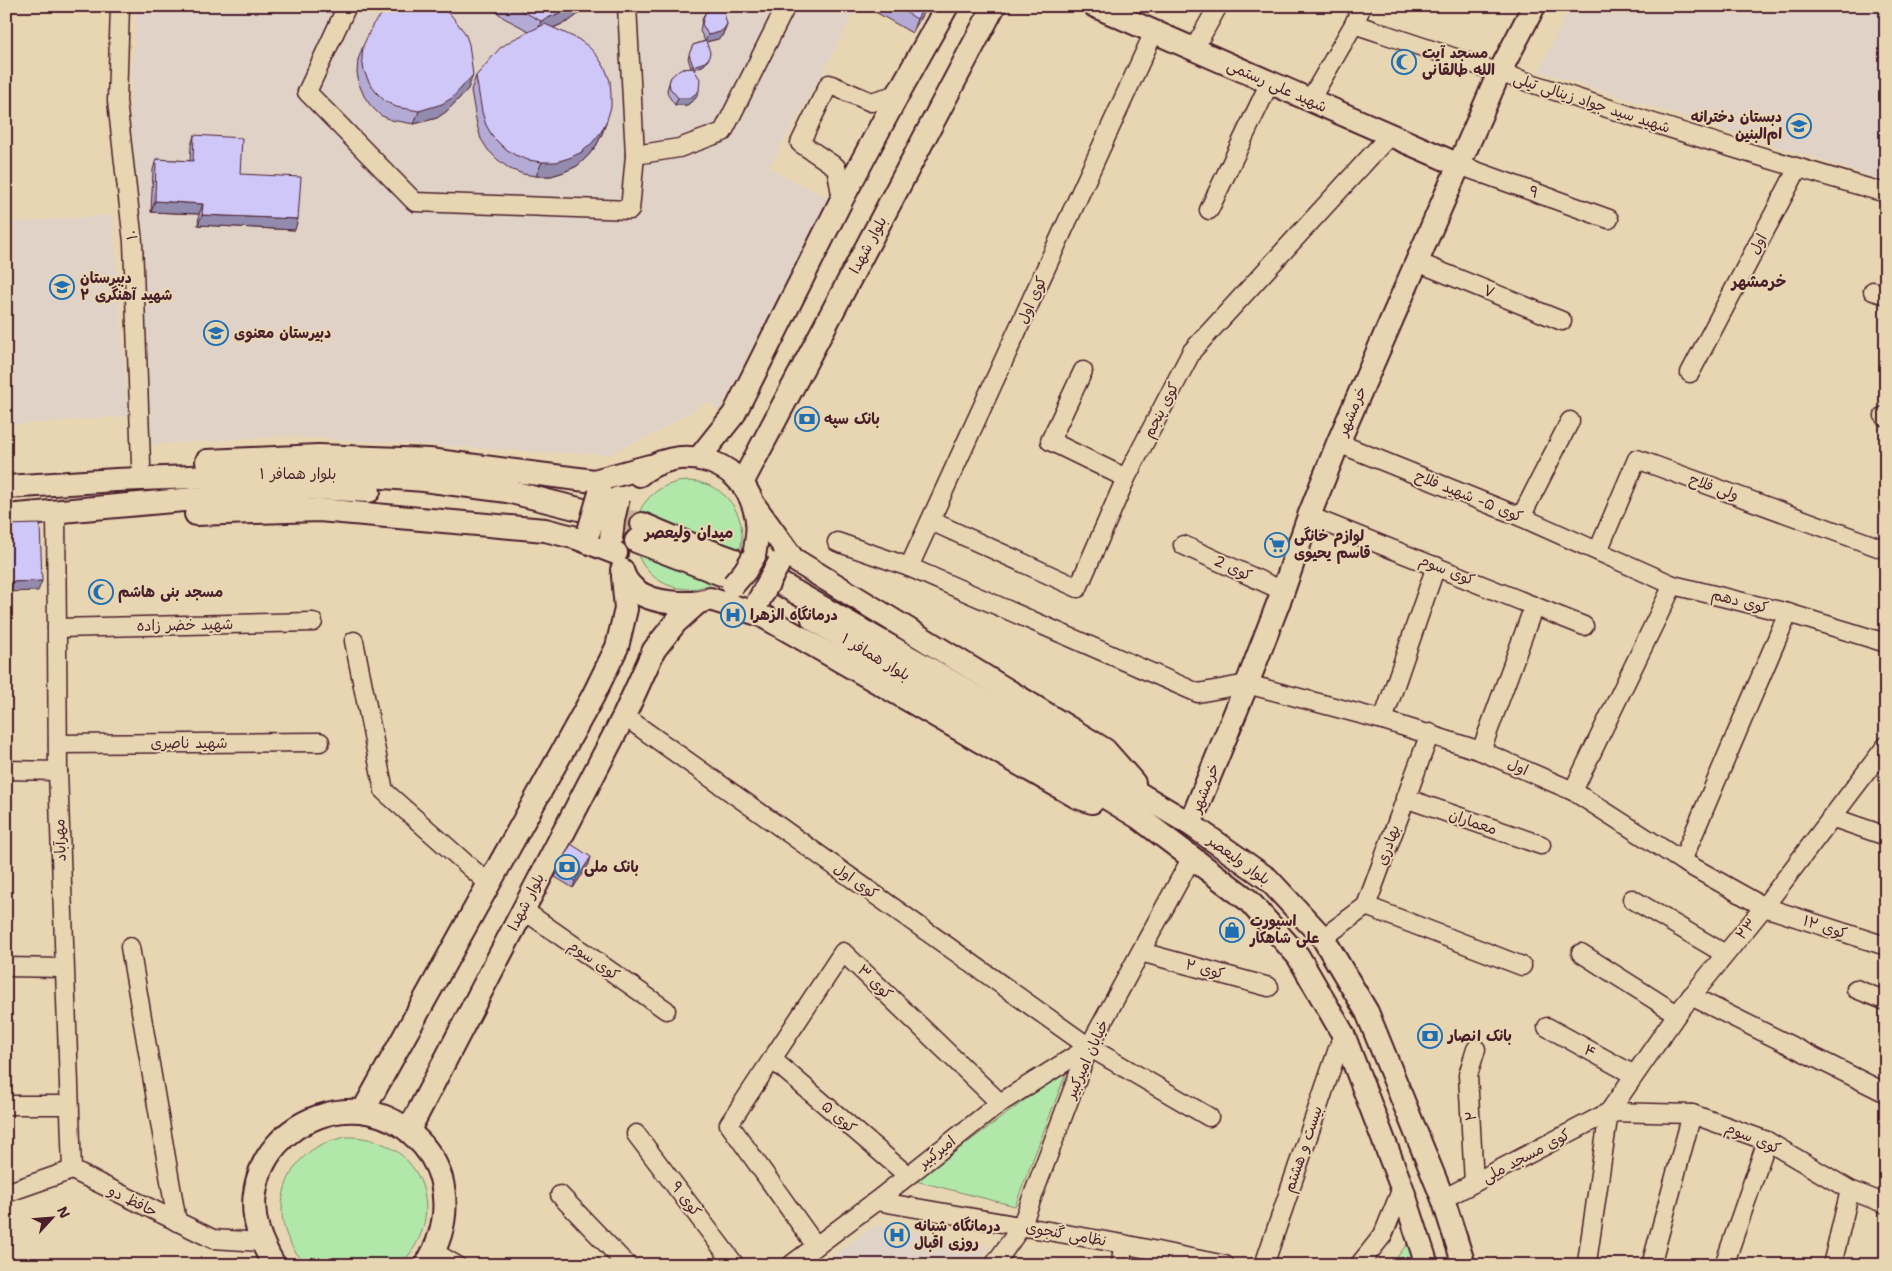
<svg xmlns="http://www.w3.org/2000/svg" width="1892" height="1271" font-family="'Shantell Sans','Playpen Sans Arabic',sans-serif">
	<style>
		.built { fill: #e1d2c8 }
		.green { fill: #b1e8aa; stroke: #7e846a }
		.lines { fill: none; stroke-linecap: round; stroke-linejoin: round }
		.major-tunnel { stroke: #c8b198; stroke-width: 22; stroke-dasharray: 22 11; stroke-linecap: butt }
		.minor-casing { stroke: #4a1f2b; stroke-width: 21 }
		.major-casing { stroke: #4a1f2b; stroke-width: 26 }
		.minor { stroke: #e8d6b3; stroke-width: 18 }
		.major { stroke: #e8d6b3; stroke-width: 22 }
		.major-bridge-casing { stroke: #4a1f2b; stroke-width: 26; stroke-linecap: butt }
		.major-bridge { stroke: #e8d6b3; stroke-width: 22 }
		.wall { fill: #b3abd6; stroke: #4a1f2b }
		.shaded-wall { fill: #928bae; stroke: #4a1f2b }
		.building { fill: #d0c7f9; stroke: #4a1f2b }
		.labels { text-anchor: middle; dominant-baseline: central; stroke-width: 4; stroke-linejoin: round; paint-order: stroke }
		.poi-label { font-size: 15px; font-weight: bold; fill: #4a1f2b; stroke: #e8d6b3; text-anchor: start }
		.street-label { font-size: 15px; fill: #4a1f2b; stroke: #e8d6b3 }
		.neighbourhood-label { font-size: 16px; font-weight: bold; fill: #4a1f2b; stroke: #e8d6b3 }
	</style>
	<rect width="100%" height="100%" fill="#e8d6b3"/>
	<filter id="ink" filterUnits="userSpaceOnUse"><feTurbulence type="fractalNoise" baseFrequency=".02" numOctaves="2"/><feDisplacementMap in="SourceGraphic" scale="10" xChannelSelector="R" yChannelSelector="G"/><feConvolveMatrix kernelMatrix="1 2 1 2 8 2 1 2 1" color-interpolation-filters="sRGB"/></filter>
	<g filter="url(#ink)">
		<g class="built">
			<polygon points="136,6 857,6 825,69 768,168 828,198 720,410 707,402 658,432 610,454 557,453 286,436 151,445 129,142"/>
			<polygon points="1570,6 1886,6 1886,181 1539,71"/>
			<polygon points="113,215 128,416 12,425 6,351 6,223"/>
			<polygon points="875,1225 990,1246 975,1265 821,1265"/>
		</g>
		<g class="green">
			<circle cx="688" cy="535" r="54"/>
			<polygon points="1068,1068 1015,1206 916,1181"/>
			<path d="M 346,1137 C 419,1135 453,1213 400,1265 L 308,1265 C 273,1236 274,1182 307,1154 C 318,1144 332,1140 346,1137 Z"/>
			<polygon points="1411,1239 1419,1265 1391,1265"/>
		</g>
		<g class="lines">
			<g class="major-tunnel">
				<polyline points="594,512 642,524"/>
				<polyline points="721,574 769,593"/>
			</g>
			<defs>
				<g id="minor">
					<polyline points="120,6 117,101 133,242 141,464"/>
					<polyline points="347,6 307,92 415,202 630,210 635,155 627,6"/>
					<path d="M 1354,24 C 1530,83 1707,143 1886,193"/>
					<polyline points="1194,49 1218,6"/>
					<polyline points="1310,100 1354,24 1362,6"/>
					<polyline points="635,155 679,148 723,132 786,6"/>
					<polyline points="1459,165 1609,219"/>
					<polyline points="842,199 836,167 800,143 829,84 871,102 898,94"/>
					<polyline points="1209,210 1270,82"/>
					<polyline points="1417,262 1562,321"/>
					<polyline points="1873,291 1886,295"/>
					<polyline points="1083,371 1050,441 1126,478"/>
					<polyline points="1690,373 1798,168"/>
					<polyline points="1884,416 1886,417"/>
					<polyline points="1338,443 1521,517 1673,585 1788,613 1886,643"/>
					<polyline points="56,510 58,771 72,1170"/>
					<polyline points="1309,516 1584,626"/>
					<polyline points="1521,517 1570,421"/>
					<polyline points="931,521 1078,588 1126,478 1192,351 1390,135"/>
					<polyline points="837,542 909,567 1198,693 1247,684 1383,720 1481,751 1573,791 1682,861 1764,907 1886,946"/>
					<polyline points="1183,545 1283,591"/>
					<polyline points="1598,551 1637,459 1886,550"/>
					<polyline points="909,567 1154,32"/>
					<polyline points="57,628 313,622"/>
					<polyline points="354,641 384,791 489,884"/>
					<polyline points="624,716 1089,1047 1209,1117"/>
					<polyline points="1383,720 1436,566"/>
					<polyline points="58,744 320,742"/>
					<polyline points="1481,751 1534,606"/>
					<polyline points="6,770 58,771"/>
					<polyline points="1573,791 1673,585"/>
					<polyline points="1405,798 1541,845"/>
					<polyline points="1831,817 1886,836"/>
					<polyline points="1682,861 1788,613"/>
					<polyline points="1632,899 1725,954"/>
					<polyline points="1366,906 1522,966"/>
					<polyline points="522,909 666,1010"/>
					<polyline points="1323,938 1366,906 1430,733"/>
					<polyline points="130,947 177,1222"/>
					<polyline points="1141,952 1269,987"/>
					<polyline points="1581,953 1677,1014"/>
					<polyline points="6,967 64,968"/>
					<polyline points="1856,989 1886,1001"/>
					<polyline points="1691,996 1886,1093"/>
					<polyline points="1547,1027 1634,1075"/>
					<polyline points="772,1059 907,1175"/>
					<polyline points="6,1105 69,1105"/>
					<polyline points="636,1134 735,1265"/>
					<polyline points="1474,1183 1468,1075 1476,1049"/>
					<polyline points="6,1193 72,1170 213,1239 261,1242"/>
					<polyline points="560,1195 627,1265"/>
					<polyline points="1443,1199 1609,1112 1692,1114 1767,1141 1850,1190 1886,1204"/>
					<polyline points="876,1201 1123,1244 1225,1265"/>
					<polyline points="816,1246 729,1124 843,952 1000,1103"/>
					<polyline points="434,1252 456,1265"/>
					<polyline points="1587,1262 1609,1112 1677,1014 1764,907 1886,746"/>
					<polyline points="791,1265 876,1201 1000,1103 1089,1047"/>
					<polyline points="994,1265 1021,1227 1089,1047 1192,857"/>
					<polyline points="1121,1265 1123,1244"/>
					<polyline points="1264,1265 1343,1034"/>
					<polyline points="1359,1265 1383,1235 1402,1188"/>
					<polyline points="1651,1265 1692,1114"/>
					<polyline points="1724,1265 1767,1141"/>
					<polyline points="1832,1265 1850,1190"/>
				</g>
				<g id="major">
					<polyline points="1095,6 1459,165"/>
					<polyline points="699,458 734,414 842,199 898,94 947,6"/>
					<polyline points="207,461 318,456 429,460 594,481 650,466"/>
					<path d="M 639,475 C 677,443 739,457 754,507 C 760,524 757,538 754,556"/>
					<polyline points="742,483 994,6"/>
					<polyline points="6,487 116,480 315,472 424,480 507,491 587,511"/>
					<polyline points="754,505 793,559 1105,750 1134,783"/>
					<polyline points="196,514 319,510 545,530 577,538 616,553"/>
					<polyline points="6,516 316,488 369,491"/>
					<polyline points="642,524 682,541 732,559"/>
					<polyline points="636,541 721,574"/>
					<path d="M 622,570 C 629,596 657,602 680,603 C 688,603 695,604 703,601"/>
					<polyline points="776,581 940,675 1148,799 1190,824 1268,879 1323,938 1367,1012 1443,1199 1464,1265"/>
					<polyline points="710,599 761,615 1077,797 1092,802"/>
					<polyline points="813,619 1138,817 1248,900 1298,956 1343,1034 1402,1188 1427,1265"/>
					<polyline points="1190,824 1247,684 1283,591 1309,516 1338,443 1499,73 1534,6"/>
					<polyline points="363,1111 593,696 617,647 626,609 623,576"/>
					<polyline points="409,1130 624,716 654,650 676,622 696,604"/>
					<path d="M 274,1265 C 261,1242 251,1220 255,1193 C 264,1118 362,1083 415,1137 C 427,1148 436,1162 441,1178 C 449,1209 443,1238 426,1265"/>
				</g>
			</defs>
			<use href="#minor" class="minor-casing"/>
			<use href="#major" class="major-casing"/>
			<use href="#minor" class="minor"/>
			<use href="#major" class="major"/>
			<defs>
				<g id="major-bridge">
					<polyline points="589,531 600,493"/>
					<polyline points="611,539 613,520 618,498"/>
					<polyline points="733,585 745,571 754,556"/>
					<polyline points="758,602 779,563"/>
				</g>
			</defs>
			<use href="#major-bridge" class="major-bridge-casing"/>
			<use href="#major-bridge" class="major-bridge"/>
		</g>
		<g class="wall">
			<polygon points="491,6 587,6 580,13 569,21 553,28 607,120 602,134 596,146 587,157 577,166 564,172 551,176 536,176 523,174 510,169 498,160 488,150 481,139 477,125 471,90 476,76 529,31 504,18 494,10"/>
			<polygon points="865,6 927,6 912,33"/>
			<polygon points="705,13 727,24 722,36 718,39 706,42 709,58 707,61 704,65 694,69 696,98 687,105 675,105 668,95 667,90 671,77 691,68 688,58 693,45 705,41 700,31 702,20"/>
			<polygon points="363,46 468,89 447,111 437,118 414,124 391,120 380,115 371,106 364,96 359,84 357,72 358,60"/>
			<polygon points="194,135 240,174 295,230 198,225 199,214 151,212 153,170 156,159 190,161 191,146"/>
			<polygon points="589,864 573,888 555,877 558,870"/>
		</g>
		<g class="shaded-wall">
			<polygon points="575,6 587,6 580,13 569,21 536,35 541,21"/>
			<polygon points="924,6 927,6 912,33 917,19"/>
			<polygon points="727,24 722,36 718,39 705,42 708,35"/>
			<polygon points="709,58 707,61 704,65 692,70 693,66"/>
			<polygon points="473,75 468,89 447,111 437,118 414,124 419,111"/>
			<polygon points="699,91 696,98 687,105 675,105 678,98"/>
			<polygon points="607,120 602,134 596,146 587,157 577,166 564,172 551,176 536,176 542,162"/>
			<polygon points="155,201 203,204 199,214 151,212"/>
			<polygon points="202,215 298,219 295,230 198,225"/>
			<polygon points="42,581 38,591 6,592 6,582"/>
			<polygon points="591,857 589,864 573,888 575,881"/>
		</g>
		<g class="building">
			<polygon points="397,6 435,6 440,8 451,15 465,33 469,44 473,75 452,98 442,104 419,111 396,107 385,101 376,92 369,82 364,71 362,58 363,46 373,24 382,14 393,8"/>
			<polygon points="513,6 575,6 541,21"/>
			<polygon points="895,6 924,6 917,19"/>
			<polygon points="714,8 720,9 724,13 727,24 724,29 720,32 708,35 702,24 705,13"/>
			<polygon points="545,24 578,39 589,47 598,57 605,68 610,81 611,94 611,107 607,120 601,132 592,143 582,152 569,158 556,162 542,162 528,160 515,155 503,147 493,137 486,125 482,112 476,76 500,48 512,40"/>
			<polygon points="706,41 710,52 709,58 705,62 693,66 689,54 693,45"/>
			<polygon points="693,68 700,79 699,91 690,98 678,98 670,88 669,83 671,77 680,69"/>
			<polygon points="194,135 242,138 240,174 301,177 298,219 202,215 203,204 155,201 156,159 193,161"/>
			<polygon points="40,524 42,581 6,582 6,525"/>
			<polygon points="571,844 591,857 575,881 558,870"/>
		</g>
	</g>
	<defs>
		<symbol id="mosque-ring" viewBox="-11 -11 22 22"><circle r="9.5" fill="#e8d6b3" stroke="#1f6fb2" stroke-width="1.5"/><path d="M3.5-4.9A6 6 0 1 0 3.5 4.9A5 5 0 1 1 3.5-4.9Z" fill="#1f6fb2"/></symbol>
		<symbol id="school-ring" viewBox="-11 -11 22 22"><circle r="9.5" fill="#e8d6b3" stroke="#1f6fb2" stroke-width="1.5"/><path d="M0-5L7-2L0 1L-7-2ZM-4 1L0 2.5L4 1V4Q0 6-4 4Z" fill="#1f6fb2"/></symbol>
		<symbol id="bank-ring" viewBox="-11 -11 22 22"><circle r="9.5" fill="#e8d6b3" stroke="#1f6fb2" stroke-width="1.5"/><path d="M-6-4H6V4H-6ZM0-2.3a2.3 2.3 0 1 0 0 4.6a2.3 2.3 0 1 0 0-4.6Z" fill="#1f6fb2"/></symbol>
		<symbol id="supermarket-ring" viewBox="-11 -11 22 22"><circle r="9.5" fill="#e8d6b3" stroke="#1f6fb2" stroke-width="1.5"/><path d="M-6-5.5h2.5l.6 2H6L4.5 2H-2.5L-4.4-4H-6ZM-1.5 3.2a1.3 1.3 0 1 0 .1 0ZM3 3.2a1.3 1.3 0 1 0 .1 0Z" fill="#1f6fb2"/></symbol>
		<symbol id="hospital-ring" viewBox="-11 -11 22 22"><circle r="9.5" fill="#e8d6b3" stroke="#1f6fb2" stroke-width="1.5"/><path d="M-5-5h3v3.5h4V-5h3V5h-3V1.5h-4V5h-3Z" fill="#1f6fb2"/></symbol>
		<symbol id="shop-ring" viewBox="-11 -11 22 22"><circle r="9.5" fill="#e8d6b3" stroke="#1f6fb2" stroke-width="1.5"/><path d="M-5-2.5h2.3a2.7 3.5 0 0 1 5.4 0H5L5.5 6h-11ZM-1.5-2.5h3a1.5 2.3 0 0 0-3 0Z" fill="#1f6fb2"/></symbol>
	</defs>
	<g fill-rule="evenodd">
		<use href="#mosque-ring" x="1390" y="48" width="28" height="28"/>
		<use href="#school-ring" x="1785" y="112" width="28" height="28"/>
		<use href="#school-ring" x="48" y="273" width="28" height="28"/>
		<use href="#school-ring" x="202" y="319" width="28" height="28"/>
		<use href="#bank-ring" x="793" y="405" width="28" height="28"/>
		<use href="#supermarket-ring" x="1263" y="531" width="28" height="28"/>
		<use href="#mosque-ring" x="87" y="578" width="28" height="28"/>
		<use href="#hospital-ring" x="719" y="601" width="28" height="28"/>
		<use href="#bank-ring" x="553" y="853" width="28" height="28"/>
		<use href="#shop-ring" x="1218" y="916" width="28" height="28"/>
		<use href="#bank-ring" x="1416" y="1022" width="28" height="28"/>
		<use href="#hospital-ring" x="883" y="1221" width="28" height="28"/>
	</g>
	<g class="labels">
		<g class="poi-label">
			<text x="1422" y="53">مسجد آیت<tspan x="1422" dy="17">الله طالقانی</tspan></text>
			<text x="1782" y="117" text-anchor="end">دبستان دخترانه<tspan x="1782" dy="17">ام‌البنین</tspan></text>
			<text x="80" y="278">دبیرستان<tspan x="80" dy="17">شهید آهنگری ۲</tspan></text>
			<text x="234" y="333">دبیرستان معنوی</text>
			<text x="824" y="419">بانک سپه</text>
			<text x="1294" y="536">لوازم خانگی<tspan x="1294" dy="17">قاسم یحیوی</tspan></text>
			<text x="118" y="592">مسجد بنی هاشم</text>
			<text x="750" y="615">درمانگاه الزهرا</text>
			<text x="584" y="867">بانک ملی</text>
			<text x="1250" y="921">اسپورت<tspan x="1250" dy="17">علی شاهکار</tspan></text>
			<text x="1448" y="1036">بانک انصار</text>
			<text x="914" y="1226">درمانگاه شبانه<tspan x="914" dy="17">روزی اقبال</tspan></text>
		</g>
		<g class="street-label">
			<text transform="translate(1277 86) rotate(24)">شهید علی رستمی</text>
			<text transform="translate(1592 103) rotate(18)">شهید سید جواد زینالی تیلی</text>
			<text transform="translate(1534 192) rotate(20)">۹</text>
			<text transform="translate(132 235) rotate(-96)">۱۰</text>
			<text transform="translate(1758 244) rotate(-62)">اول</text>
			<text transform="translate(868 245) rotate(-62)">بلوار شهدا</text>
			<text transform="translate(1489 291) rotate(22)">۷</text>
			<text transform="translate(1032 300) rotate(-66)">کوی اول</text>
			<text transform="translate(1161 410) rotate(-63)">کوی پنجم</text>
			<text transform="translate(1352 411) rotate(-67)">خرمشهر</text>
			<text x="298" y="474">بلوار همافر ۱</text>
			<text transform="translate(1714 487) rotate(20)">ولی فلاح</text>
			<text transform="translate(1469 496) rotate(22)">کوی ۵- شهید فلاح</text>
			<text transform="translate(1233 568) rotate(25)">کوی 2</text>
			<text transform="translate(1447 570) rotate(22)">کوی سوم</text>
			<text transform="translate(1740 601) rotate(14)">کوی دهم</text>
			<text transform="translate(185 625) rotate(-1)">شهید خضر زاده</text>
			<text transform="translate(876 657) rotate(31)">بلوار همافر ۱</text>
			<text x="189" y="743">شهید ناصری</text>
			<text transform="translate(1518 767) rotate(24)">اول</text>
			<text transform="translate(1205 788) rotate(-68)">خرمشهر</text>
			<text transform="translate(1473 822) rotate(19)">معماران</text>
			<text transform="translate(60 840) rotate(-92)">مهرآباد</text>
			<text transform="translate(1388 845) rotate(-70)">بهادری</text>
			<text transform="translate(1239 860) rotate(36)">بلوار ولیعصر</text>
			<text transform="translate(856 881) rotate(35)">کوی اول</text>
			<text transform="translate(526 902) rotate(-63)">بلوار شهدا</text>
			<text transform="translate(1825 927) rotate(18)">کوی ۱۲</text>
			<text transform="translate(1746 929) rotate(-50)">۲۳</text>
			<text transform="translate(594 960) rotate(35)">کوی سوم</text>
			<text transform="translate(1205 969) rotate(15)">کوی ۲</text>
			<text transform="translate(875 982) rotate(44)">کوی ۳</text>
			<text transform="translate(1590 1051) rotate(29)">۴</text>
			<text transform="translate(1087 1059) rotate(-66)">خیابان امیرکبیر</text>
			<text transform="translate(1471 1116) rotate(-93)">۲</text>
			<text transform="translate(839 1117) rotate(41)">کوی ۵</text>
			<text transform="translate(1753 1138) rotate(23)">کوی سوم</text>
			<text transform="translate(1303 1149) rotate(-71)">بیست و هشتم</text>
			<text transform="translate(937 1152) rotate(-38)">امیرکبیر</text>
			<text transform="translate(1526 1156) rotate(-28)">کوی مسجد ملی</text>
			<text transform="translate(686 1199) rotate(53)">کوی ۹</text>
			<text transform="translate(133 1201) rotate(26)">حافظ دو</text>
			<text transform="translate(1066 1234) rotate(10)">نظامی گنجوی</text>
		</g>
		<g class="neighbourhood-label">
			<text x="1759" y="281">خرمشهر</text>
			<text x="689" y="532">میدان ولیعصر</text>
		</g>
	</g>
	<rect width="1892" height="1271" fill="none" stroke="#e8d6b3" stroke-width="25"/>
	<rect x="12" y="12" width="1867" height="1246" fill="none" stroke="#4a1f2b" stroke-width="2" filter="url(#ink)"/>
	<g transform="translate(52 1218) rotate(64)" stroke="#e8d6b3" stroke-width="4" paint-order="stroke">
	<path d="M0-4L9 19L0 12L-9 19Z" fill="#4a1f2b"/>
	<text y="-8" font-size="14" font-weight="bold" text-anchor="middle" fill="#4a1f2b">N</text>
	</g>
</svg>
